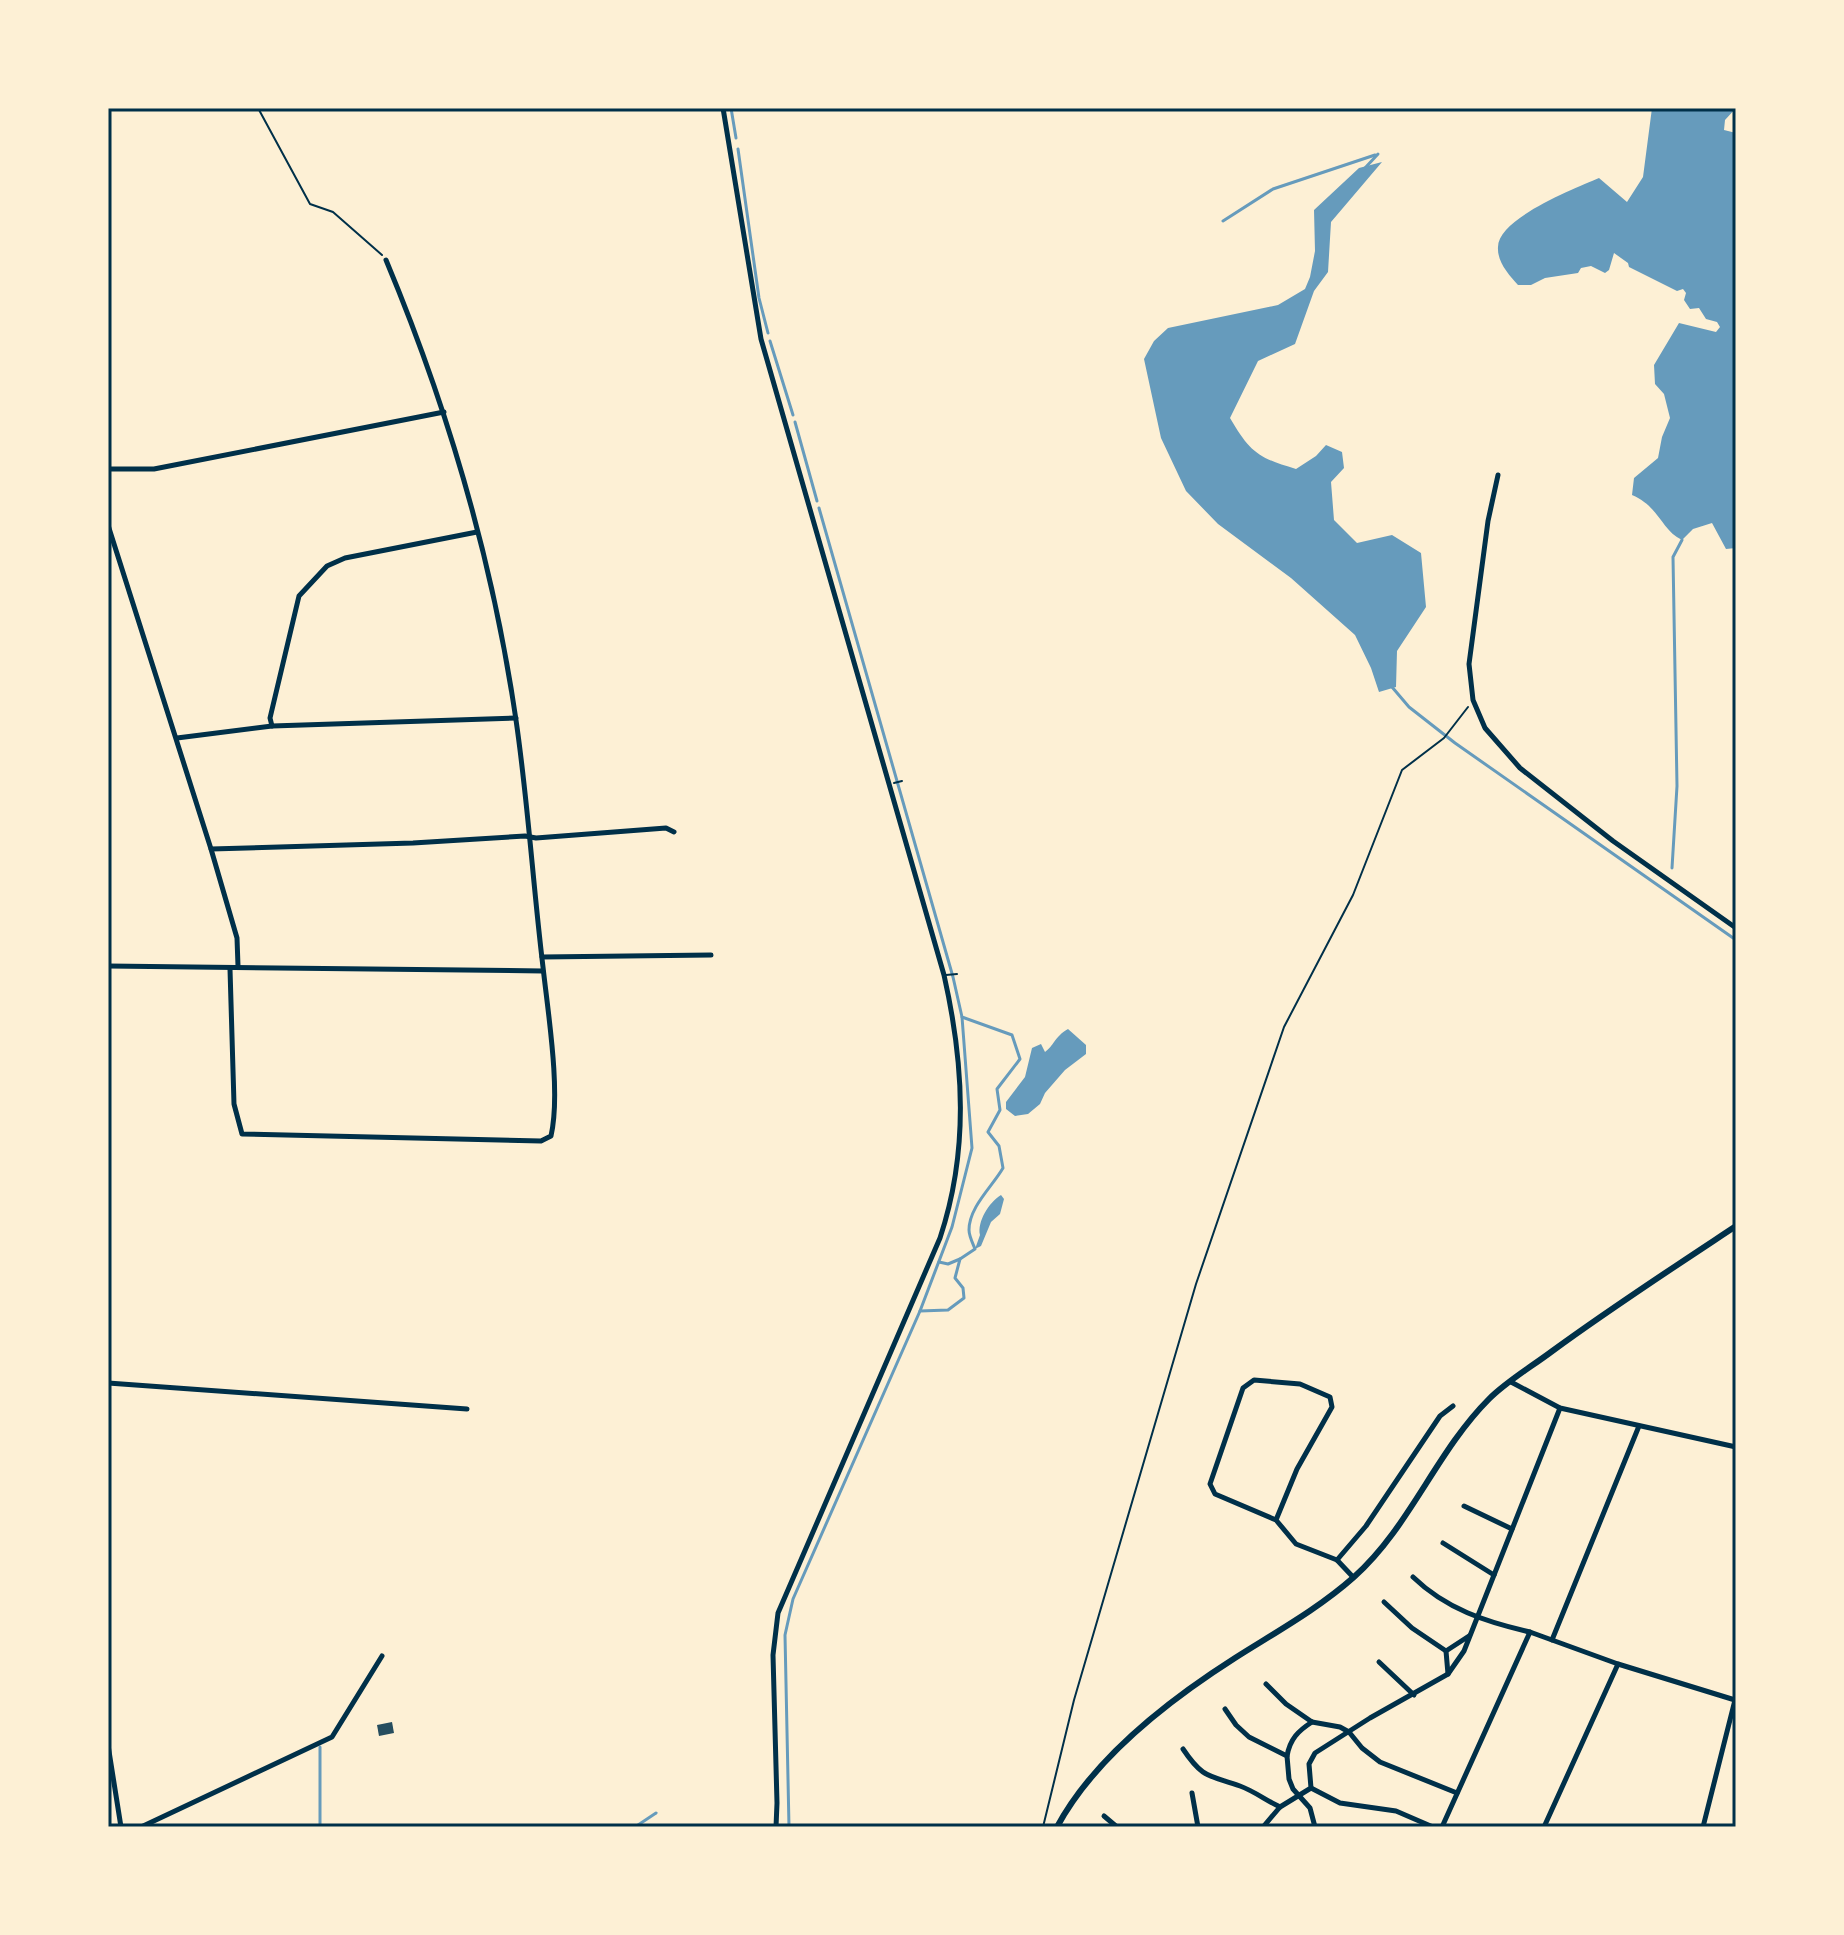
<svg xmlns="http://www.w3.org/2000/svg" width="1844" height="1935" font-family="'Titillium Web',sans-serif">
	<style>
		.water { fill: #669bbc }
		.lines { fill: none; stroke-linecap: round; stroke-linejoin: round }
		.stream { stroke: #669bbc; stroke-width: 3 }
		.building { fill: #264d5e }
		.path { stroke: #003049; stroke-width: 2 }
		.service { stroke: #003049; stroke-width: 2 }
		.minor { stroke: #003049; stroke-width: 5 }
		.tertiary { stroke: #003049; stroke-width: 6 }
		.neatline { fill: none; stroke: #003049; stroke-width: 3 }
	</style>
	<rect width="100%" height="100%" fill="#fdf0d5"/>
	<g class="water">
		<path d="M 1652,108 L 1736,108 L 1725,120 L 1724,130 L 1736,133 L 1736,548 L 1726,549 L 1712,523 L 1693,529 L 1682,540 C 1661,530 1660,507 1632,495 L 1634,478 L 1658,458 L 1662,437 L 1670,418 L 1664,394 L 1655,384 L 1654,365 L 1679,323 L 1716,332 L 1720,327 L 1717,322 L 1706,319 L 1699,308 L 1690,309 L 1684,300 L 1686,293 L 1683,289 L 1677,291 L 1629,267 L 1628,263 L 1614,253 L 1609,270 L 1605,273 L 1591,266 L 1581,268 L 1578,273 L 1545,278 L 1531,285 L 1518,285 C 1509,275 1497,262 1498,247 C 1498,218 1576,188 1599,178 L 1627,202 L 1643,177 Z"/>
		<path d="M 1382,162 L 1331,222 L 1328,272 L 1314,291 L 1295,344 L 1258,361 L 1230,418 C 1250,452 1258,458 1296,469 L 1316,456 L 1326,445 L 1342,452 L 1344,468 L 1331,482 L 1334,520 L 1357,543 L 1392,535 L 1421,553 L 1426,607 L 1397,651 L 1396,687 L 1379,692 L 1371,668 L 1355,635 L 1291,578 L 1218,524 L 1186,491 L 1161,438 L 1144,359 L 1154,341 L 1168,328 L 1278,305 L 1305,289 L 1310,277 L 1315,251 L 1314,210 L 1359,168 Z"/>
		<path d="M 1068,1029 L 1086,1045 L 1086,1054 L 1065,1070 L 1045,1093 L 1040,1104 L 1028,1114 L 1015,1116 L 1006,1109 L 1006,1102 L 1025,1077 L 1032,1048 L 1041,1044 L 1045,1052 C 1054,1046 1054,1037 1068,1029 Z"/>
		<path d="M 1001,1195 L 1004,1199 L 1000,1214 L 991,1222 L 981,1246 L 975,1249 L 980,1235 C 977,1222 989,1202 1001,1195 Z"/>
	</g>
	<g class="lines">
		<g class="stream">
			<polyline points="731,108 736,138"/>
			<polyline points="738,149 759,298 768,333"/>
			<polyline points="1365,168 1378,154"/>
			<polyline points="1223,221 1273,189 1375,155"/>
			<polyline points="770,341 793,415"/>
			<polyline points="795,422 817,501"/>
			<polyline points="1392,687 1409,707 1455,743 1736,940"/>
			<polyline points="1672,868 1677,786 1673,557 1682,540"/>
			<polyline points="939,1262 948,1264 960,1259"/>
			<polyline points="920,1311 952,1227 972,1148 962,1017"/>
			<polyline points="320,1827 320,1747"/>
			<polyline points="635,1827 656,1813"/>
			<path d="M 789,1827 L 785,1635 L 793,1599 L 920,1311 L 948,1310 L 964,1298 L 963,1288 L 955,1278 L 960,1259 L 975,1249 C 973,1244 969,1236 969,1230 C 969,1207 992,1187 1003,1168 L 999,1146 L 988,1132 L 1000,1110 L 997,1089 L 1020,1059 L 1012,1035 L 962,1017 L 953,977 L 819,508"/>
		</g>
	</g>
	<polygon class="building" points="392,1722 394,1733 379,1736 377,1725"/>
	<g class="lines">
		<g class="path">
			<polyline points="258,108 310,204 333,212 382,255"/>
			<polyline points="1043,1827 1074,1700 1196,1284 1284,1027 1353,895 1402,770 1444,738 1468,707"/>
		</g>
		<g class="service">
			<polyline points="894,783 902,781"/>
			<polyline points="946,975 957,974"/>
		</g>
		<g class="minor">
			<path d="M 723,108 L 761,339 L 944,975 C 964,1064 969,1151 940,1238 L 778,1613 L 773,1655 L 777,1803 L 776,1827"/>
			<polyline points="108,469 154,469 444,412"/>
			<polyline points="1498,475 1488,521 1469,664 1473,700 1485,728 1520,768 1613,841 1736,928"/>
			<polyline points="108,525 211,849 237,938 238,966"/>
			<polyline points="272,726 270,718 299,596 327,566 345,558 477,532"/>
			<polyline points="177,738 272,726 516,718"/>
			<polyline points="211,849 413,843 525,836 536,838 666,828 674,832"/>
			<polyline points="542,957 711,955"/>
			<polyline points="108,966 543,971"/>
			<path d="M 230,969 L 234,1104 L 242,1134 L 541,1141 L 551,1136 C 561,1092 548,1013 543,967 C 533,885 528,802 516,720 C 493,562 447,406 386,260"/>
			<polyline points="1511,1382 1560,1408 1736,1447"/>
			<polyline points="108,1383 467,1409"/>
			<polyline points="1639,1426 1552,1640 1618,1664 1735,1700"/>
			<polyline points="1464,1506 1512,1529"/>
			<polyline points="1276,1520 1215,1494 1210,1484 1243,1388 1254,1380 1300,1384 1330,1397 1332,1407 1297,1469 1276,1520 1296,1544 1337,1560 1353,1577"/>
			<polyline points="1443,1543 1494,1575"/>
			<polyline points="1337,1560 1366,1526 1440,1416 1453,1406"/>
			<path d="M 1413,1577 C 1446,1609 1486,1622 1530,1632"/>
			<polyline points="1384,1602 1412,1628 1446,1651"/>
			<polyline points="1379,1662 1414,1695"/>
			<polyline points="1448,1674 1446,1651 1469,1636"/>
			<polyline points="1266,1684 1286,1704 1312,1722 1340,1727 1349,1732 1362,1748 1380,1762 1457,1793"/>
			<polyline points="1225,1709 1236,1725 1249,1737 1287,1756 1289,1779 1293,1789 1310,1808 1315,1827"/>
			<polyline points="108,1745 121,1827"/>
			<path d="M 1183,1749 C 1203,1779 1209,1775 1240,1786 C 1254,1791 1267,1801 1280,1807"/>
			<path d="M 1287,1756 C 1290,1739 1298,1731 1312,1722"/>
			<polyline points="1311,1788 1340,1803 1396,1811 1433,1827"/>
			<polyline points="1192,1793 1198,1827"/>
			<polyline points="1104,1816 1117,1827"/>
			<polyline points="141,1827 332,1737 382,1656"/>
			<polyline points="1263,1827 1280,1807 1311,1788 1309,1764 1315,1753 1370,1718 1448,1674 1464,1651 1560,1408"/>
			<polyline points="1442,1827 1530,1632 1552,1640"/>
			<polyline points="1544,1827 1618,1664"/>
			<polyline points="1703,1827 1736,1696"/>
		</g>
		<path class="tertiary" d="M 1057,1827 C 1094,1758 1169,1700 1235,1658 C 1276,1632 1318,1609 1354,1577 C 1410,1527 1436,1452 1489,1399 C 1507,1381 1531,1367 1551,1352 C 1611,1308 1674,1267 1736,1226"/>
	</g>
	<rect width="1844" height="1935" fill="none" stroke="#fdf0d5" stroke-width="220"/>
	<rect x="110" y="110" width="1624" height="1715" class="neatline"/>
</svg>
